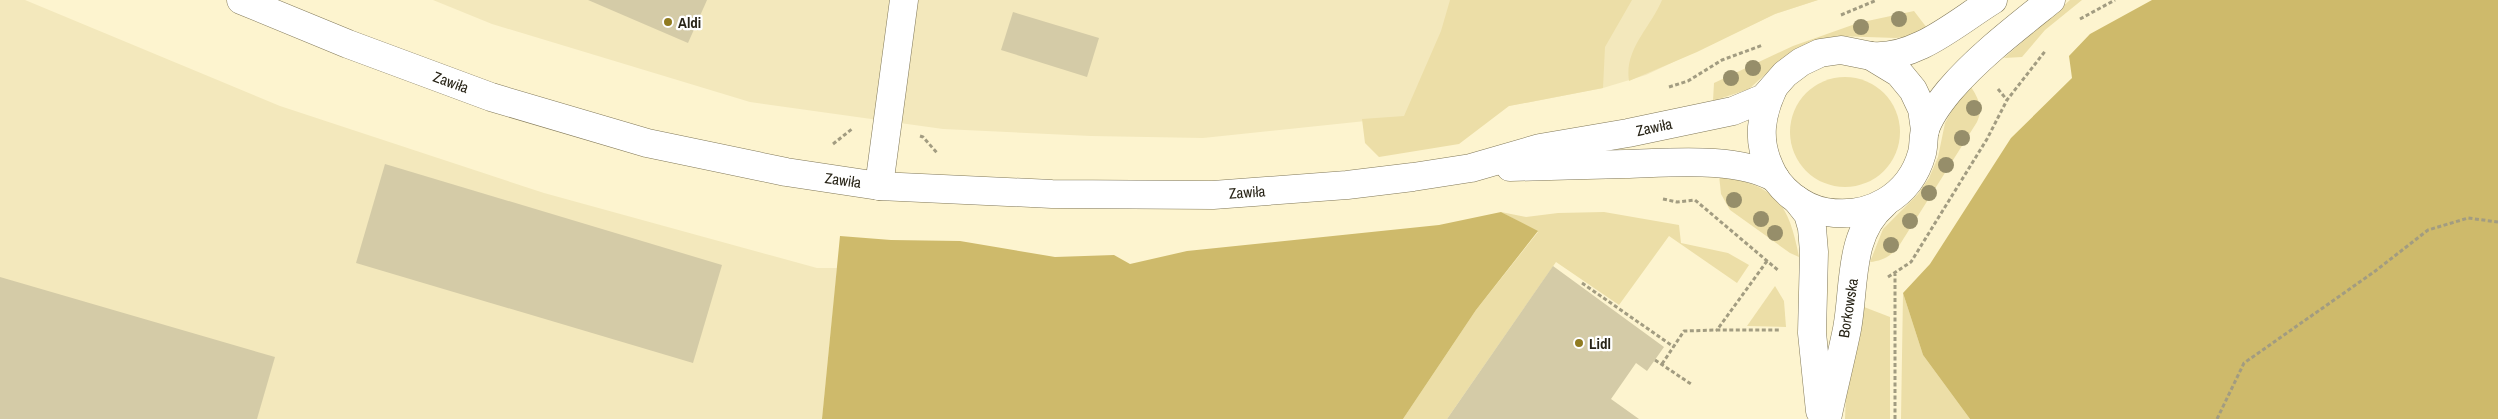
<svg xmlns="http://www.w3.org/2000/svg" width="2498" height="419" font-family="'Archivo Narrow',sans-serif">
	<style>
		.built { fill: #f3e8bc }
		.green { fill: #ecdea7 }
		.forest { fill: #ceba6b }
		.building { fill: #d4cba7 }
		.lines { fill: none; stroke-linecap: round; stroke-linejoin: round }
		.street-casing { stroke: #817858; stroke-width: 29 }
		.secondary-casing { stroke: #817858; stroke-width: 29 }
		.path { stroke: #a29c81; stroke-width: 3; stroke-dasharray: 4 2.5; stroke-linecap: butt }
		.street { stroke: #fff; stroke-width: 28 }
		.secondary { stroke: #fff; stroke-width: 28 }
		.tree { fill: #968e6a }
		.poi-dot { fill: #907b21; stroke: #fff; stroke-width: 2 }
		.labels { text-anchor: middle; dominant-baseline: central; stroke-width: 4.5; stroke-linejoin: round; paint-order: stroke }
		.poi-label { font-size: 15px; font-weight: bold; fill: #282417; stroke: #fff; text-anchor: start }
		.street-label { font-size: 15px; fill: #282417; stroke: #fff }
	</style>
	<rect width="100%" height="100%" fill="#fdf4cf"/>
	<g class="built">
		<polygon points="0,0 25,0 280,106 544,193 817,268 837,268 822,419 0,419"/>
		<polygon points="433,0 1818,0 1775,14 1646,75 1603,88 1509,106 1203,138 1091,136 943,129 750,102 492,24"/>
	</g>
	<g class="green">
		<polygon points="1450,0 1632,0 1605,47 1603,88 1509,106 1459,144 1379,157 1365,143 1362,119 1404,116 1441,31"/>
		<path d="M 1662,0 L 1818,0 L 1775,14 L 1697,52 L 1629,81 C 1624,49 1651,27 1662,0 Z"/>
		<polygon points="2070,0 2082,0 2045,30 2022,57 2004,58"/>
		<polygon points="1914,11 1927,28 1910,36 1896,38 1838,36 1809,43 1781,60 1749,89 1713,101 1714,83 1793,46 1858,23"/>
		<circle cx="1845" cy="132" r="55"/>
		<path d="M 1971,87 C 1979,99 1983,109 1977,122 L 1897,249 C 1889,257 1881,261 1870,262 L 1883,229 L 1918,194 L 1929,178 L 1938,157 L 1945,123 L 1954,107 Z"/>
		<path d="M 1719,175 C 1775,187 1788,200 1799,257 L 1790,253 L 1730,210 L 1721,194 Z"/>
		<polygon points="1501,212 1526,217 1558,213 1604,212 1679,225 1681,243 1728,253 1749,265 1737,283 1669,236 1619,305 1556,262 1447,419 1403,419 1476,310 1538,232"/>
		<polygon points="1775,286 1784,301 1786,327 1747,326"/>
		<polygon points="1903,293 1923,355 1970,419 1901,419"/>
		<polygon points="1864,307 1890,317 1890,419 1845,419 1846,395"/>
	</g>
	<g class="forest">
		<polygon points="2152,0 2498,0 2498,419 1970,419 1923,355 1903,293 1930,264 2011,138 2072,78 2069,56 2090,34"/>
		<polygon points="1501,212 1538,231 1476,310 1403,419 822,419 840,236 891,240 960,241 1055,257 1114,255 1130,264 1187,251 1439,225"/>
	</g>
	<g class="building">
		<polygon points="588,0 707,0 688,43"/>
		<polygon points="1013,12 1099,38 1087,77 1001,50"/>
		<polygon points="385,164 722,265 693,363 356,263"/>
		<polygon points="1553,266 1664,347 1647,371 1636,363 1611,399 1639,419 1447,419"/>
		<polygon points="0,277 275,357 257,419 0,419"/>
	</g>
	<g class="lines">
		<defs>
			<polyline id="street" points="879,186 904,0"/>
			<g id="secondary">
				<polyline points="241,0 348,44 491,97 647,143 786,172 879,186 1052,194 1213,195 1347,185 1413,177 1471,168 1540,148 1628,133 1733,111 1764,98 1785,74 1801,62 1820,53 1841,50 1871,56 1899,73 1913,90 1922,109 1925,130"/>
				<path d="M 1871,56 C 1916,60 1957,22 1993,0"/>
				<path d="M 1773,89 C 1761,115 1757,139 1769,166 C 1778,189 1802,208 1826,212 C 1869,219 1910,197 1922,153 C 1924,145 1923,137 1925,130 C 1929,116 1940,102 1949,91 C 1978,57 2016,28 2051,0"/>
				<path d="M 1510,167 C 1548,166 1587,165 1625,164 C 1669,163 1736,156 1775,178"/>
				<polyline points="1797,200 1808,214 1812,228 1814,252 1812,333 1820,411"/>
				<path d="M 1827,419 C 1833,389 1841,359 1847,329 C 1855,287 1848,234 1884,204"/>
			</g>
		</defs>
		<use href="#street" class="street-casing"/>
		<use href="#secondary" class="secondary-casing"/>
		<g class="path">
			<polyline points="1841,15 1877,0"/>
			<polyline points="2080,19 2115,0"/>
			<polyline points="1669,87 1688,81 1722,60 1763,45"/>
			<polyline points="1998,89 2007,100"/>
			<polyline points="920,136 923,137 938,154"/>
			<polyline points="833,144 852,129"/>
			<polyline points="1663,199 1677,202 1695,200 1779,271"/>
			<polyline points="1767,261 1717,330 1779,330"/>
			<polyline points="1888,277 1911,262 1987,139 2007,100 2046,50"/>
			<polyline points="1582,283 1674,347"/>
			<polyline points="1655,360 1691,384"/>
			<polyline points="1662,364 1684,331 1717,330"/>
			<polyline points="1895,419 1895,274"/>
			<polyline points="2217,419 2244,363 2374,272 2428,230 2468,218 2498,222"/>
		</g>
		<use href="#street" class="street"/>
		<use href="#secondary" class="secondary"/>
	</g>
	<g class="tree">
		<circle cx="1899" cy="19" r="8"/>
		<circle cx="1861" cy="27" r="8"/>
		<circle cx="1753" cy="68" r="8"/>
		<circle cx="1731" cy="78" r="8"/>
		<circle cx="1974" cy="108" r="8"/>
		<circle cx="1962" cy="138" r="8"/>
		<circle cx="1946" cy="165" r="8"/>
		<circle cx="1929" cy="193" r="8"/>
		<circle cx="1734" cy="200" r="8"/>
		<circle cx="1761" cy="219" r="8"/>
		<circle cx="1910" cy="221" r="8"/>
		<circle cx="1775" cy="233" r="8"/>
		<circle cx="1891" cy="245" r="8"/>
	</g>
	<g class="poi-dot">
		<circle cx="668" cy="22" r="5"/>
		<circle cx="1579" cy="343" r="5"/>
	</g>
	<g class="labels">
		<g class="poi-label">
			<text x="678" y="22">Aldi</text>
			<text x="1589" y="343">Lidl</text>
		</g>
		<g class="street-label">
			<text transform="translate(451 82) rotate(20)">Zawiła</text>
			<text transform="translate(1654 127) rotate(-12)">Zawiła</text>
			<text transform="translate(843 180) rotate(8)">Zawiła</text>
			<text transform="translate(1247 192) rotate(-4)">Zawiła</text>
			<text transform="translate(1848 308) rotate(-81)">Borkowska</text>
		</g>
	</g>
</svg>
